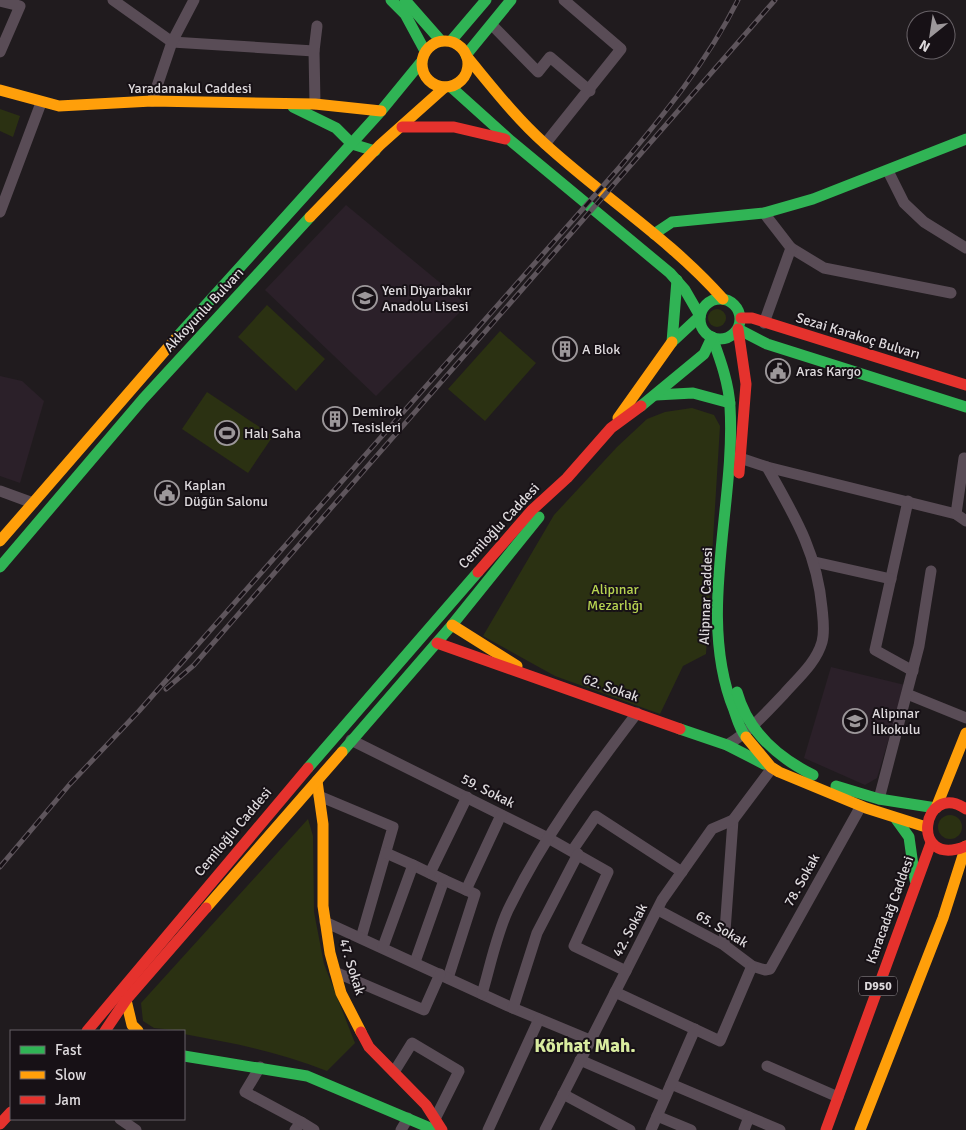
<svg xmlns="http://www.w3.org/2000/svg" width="966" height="1130" font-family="Signika,sans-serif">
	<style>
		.built { fill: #2b2029 }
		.green { fill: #2b3112 }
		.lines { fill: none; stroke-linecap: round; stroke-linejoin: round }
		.street { stroke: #594c56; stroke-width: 11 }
		.fast { stroke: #30b455; stroke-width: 11 }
		.slow { stroke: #ff9f0a; stroke-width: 11 }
		.jam { stroke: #e5322d; stroke-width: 11 }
		.rail-casing { stroke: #5e555c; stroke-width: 5 }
		.rail { stroke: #171116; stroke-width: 3; stroke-dasharray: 9; stroke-linecap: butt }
		.labels { text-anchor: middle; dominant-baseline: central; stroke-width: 4; stroke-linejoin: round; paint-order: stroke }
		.shield { fill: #171116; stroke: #a29ea1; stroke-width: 1 }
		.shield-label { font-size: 12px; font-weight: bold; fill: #dedadd }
		.street-label { font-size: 14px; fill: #dedadd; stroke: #171116 }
		.poi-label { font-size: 14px; fill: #dedadd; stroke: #171116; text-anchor: start }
		.park-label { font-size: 14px; fill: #b8d451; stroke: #171116 }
		.district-label { font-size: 19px; font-weight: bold; fill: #d9eca0; stroke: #171116 }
	</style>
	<rect width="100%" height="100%" fill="#201b1e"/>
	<g class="built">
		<polygon points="346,205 467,305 376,396 265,290"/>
		<polygon points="0,376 22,381 44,401 20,483 0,476"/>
		<polygon points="831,667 905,685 877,778 865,785 804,758"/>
	</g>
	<g class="green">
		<polygon points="0,109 20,116 13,137 0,131"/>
		<polygon points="267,305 325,359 296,391 238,337"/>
		<circle cx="717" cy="318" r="9"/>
		<polygon points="500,331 536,363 485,421 448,389"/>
		<polygon points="207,392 273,436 248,473 182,429"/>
		<polygon points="692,408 714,415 720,426 706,654 683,666 660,714 555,676 483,636 554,515 617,447 647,419 665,412"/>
		<circle cx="950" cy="827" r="12"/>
		<path d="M 308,819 L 313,836 L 314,912 L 324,964 L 355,1043 L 327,1071 C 280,1052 233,1043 184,1034 L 184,1031 L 154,1028 L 143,1021 L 141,1003 Z"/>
	</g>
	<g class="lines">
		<g class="street">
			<polyline points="113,0 172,42 314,51"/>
			<polyline points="0,1 20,6 0,52"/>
			<polyline points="492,25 538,72 550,57 590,91"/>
			<polyline points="152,101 172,42 194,0"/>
			<polyline points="315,104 314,51 317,26"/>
			<polyline points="545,144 621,49 564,0"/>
			<polyline points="888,171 904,203 924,222 966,248"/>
			<polyline points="0,212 41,103"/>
			<polyline points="764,213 791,248 824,268 951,293"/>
			<polyline points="764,323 791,248"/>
			<polyline points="767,467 956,514 966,521"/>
			<polyline points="0,491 33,503"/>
			<polyline points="908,501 875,650 913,671"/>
			<polyline points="956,514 964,458"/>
			<polyline points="815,562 891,579"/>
			<polyline points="907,694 966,718"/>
			<polyline points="351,740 548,838 608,872 574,946 626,971"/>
			<path d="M 727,745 C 750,731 766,713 784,694 C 798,678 816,663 822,642 C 825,631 823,619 822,608 C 817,552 794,515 767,467 L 740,458"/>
			<polyline points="319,796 393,827 361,938"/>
			<polyline points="879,799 919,646 931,571"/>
			<polyline points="572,851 596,816 682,872"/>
			<polyline points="413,865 444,880 415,962"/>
			<polyline points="430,873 467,797"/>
			<polyline points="444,880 475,894 448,978"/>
			<polyline points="466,890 501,815"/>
			<polyline points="658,910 724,945 752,966 765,970 770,969 861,806"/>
			<polyline points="325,922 508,1006 590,1040"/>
			<polyline points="724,945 733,820"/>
			<polyline points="383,947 413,865 386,853"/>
			<polyline points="335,972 424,1010 440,974"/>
			<polyline points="615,992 720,1041 752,966"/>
			<path d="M 482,994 C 490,967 496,936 508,910 C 543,838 589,776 637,713"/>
			<polyline points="513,1008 537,933 578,854"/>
			<polyline points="580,1060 665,1097"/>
			<polyline points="767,1066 838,1097"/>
			<polyline points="260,1067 245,1092 301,1122 295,1130"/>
			<polyline points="394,1072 412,1043 459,1071 435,1119"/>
			<polyline points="671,1084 749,1117"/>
			<polyline points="563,1094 630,1130"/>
			<polyline points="657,1116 691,1130"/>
			<polyline points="120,1119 136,1130"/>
			<polyline points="301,1122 314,1130"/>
			<polyline points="401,1130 408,1118"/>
			<polyline points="488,1130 539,1019"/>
			<polyline points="545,1130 662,900 712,829 733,820 772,768"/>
			<polyline points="651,1130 695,1029"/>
			<polyline points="744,1130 749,1117 780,1130"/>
		</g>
		<g class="fast">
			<polyline points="391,0 405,14 425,51"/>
			<polyline points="405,0 441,41"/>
			<polyline points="451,41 486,0"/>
			<polyline points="466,55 511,0"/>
			<polyline points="451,87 511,141 670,273 685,290 700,316 672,342"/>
			<polyline points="293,107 336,128 352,144 375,151"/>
			<polyline points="654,234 672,222 764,213 813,199 966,139"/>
			<circle cx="720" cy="319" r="20"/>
			<polyline points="738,329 767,344 966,407"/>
			<polyline points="177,337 381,111 422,61"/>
			<path d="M 712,337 C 720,359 729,383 730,407 C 736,504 696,617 734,710 C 737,719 740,730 746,737"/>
			<polyline points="672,342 677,280"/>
			<polyline points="656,395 693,393 730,403"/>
			<polyline points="641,406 704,354 712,337"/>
			<polyline points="0,567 143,399 310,217"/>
			<path d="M 737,692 C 748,732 777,757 813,775"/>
			<polyline points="680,729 727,745 764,764"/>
			<polyline points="342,752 452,625 539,517"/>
			<polyline points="308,768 478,572"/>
			<polyline points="836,786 879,799 936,808"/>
			<polyline points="896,819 909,837 915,880"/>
			<polyline points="184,1056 307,1076 435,1130"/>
		</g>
		<g class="slow">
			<circle cx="445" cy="64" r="23"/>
			<path d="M 468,58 C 492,87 516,118 544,143 C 603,197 670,239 723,299"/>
			<polyline points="0,90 59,106 152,101 315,104 381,111"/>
			<polyline points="310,217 380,145 445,87"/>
			<polyline points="618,418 672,342"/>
			<polyline points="0,541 177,337"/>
			<polyline points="452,625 517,666"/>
			<polyline points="746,737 771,767 779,772 866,808 926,827"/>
			<polyline points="317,781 323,824 323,906 330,953 341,993 361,1032"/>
			<polyline points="936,808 966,733"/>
			<polyline points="206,908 342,752"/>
			<polyline points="126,1000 132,1025 138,1031"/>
			<polyline points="860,1130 943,918 966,846"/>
		</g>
		<g class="jam">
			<polyline points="402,127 454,127 505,139"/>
			<polyline points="741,318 752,318 966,385"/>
			<polyline points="738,329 746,384 739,473"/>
			<polyline points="478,572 532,510 567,478 611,428 641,406"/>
			<polyline points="437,643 680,729"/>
			<path d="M 966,809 C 922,779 908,870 966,846"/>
			<polyline points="87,1031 308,768"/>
			<polyline points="105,1031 126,1000 206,908"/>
			<polyline points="361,1032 369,1047 426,1105 442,1130"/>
			<polyline points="0,1124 11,1112"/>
			<polyline points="826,1130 931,843"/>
		</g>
		<defs>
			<g id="rail">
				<polyline points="166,689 194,665 775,0"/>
				<path d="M 0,867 L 70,784 L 139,711 L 618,169 C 663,116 707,62 738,0"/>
			</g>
		</defs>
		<use href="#rail" class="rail-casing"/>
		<use href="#rail" class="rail"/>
	</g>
	<defs>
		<symbol id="school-ring" viewBox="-11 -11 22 22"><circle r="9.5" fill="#171116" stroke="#9c979a" stroke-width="1.5"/><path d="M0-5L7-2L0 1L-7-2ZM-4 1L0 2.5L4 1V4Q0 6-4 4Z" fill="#9c979a"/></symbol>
		<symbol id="building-ring" viewBox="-11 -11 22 22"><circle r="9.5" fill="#171116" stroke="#9c979a" stroke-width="1.5"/><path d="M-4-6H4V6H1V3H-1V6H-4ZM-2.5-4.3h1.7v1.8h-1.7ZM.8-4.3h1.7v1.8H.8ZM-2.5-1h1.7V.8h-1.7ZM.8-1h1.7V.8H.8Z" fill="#9c979a"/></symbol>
		<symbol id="civic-ring" viewBox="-11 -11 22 22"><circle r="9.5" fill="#171116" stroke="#9c979a" stroke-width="1.5"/><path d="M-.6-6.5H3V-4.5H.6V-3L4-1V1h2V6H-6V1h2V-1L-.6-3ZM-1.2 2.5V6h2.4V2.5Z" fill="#9c979a"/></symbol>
		<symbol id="stadium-ring" viewBox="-11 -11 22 22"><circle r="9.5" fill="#171116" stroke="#9c979a" stroke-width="1.5"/><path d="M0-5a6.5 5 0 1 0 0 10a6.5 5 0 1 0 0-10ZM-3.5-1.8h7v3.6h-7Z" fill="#9c979a"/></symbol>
	</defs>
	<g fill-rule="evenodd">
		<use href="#school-ring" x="351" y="284" width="28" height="28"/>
		<use href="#building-ring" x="551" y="335" width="28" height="28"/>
		<use href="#civic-ring" x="764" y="357" width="28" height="28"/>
		<use href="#building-ring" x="321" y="405" width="28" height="28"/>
		<use href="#stadium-ring" x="213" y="419" width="28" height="28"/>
		<use href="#civic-ring" x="153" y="479" width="28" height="28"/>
		<use href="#school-ring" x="841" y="707" width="28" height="28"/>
	</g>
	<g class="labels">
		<rect class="shield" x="859" y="976.5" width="38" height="19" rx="4"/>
		<g class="shield-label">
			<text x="878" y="986">D950</text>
		</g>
		<g class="street-label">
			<text x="190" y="88">Yaradanakul Caddesi</text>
			<text transform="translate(204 310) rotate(-47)">Akkoyunlu Bulvarı</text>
			<text transform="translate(858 336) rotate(17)">Sezai Karakoç Bulvarı</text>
			<text transform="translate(499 526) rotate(-47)">Cemiloğlu Caddesi</text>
			<text transform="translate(706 596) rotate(-88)">Alipınar Caddesi</text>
			<text transform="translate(611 688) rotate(19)">62. Sokak</text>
			<text transform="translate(488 791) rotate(27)">59. Sokak</text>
			<text transform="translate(233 832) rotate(-50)">Cemiloğlu Caddesi</text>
			<text transform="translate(802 880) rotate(-61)">78. Sokak</text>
			<text transform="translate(890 910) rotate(-70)">Karacadağ Caddesi</text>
			<text transform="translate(722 929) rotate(31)">65. Sokak</text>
			<text transform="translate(630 930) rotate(-62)">42. Sokak</text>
			<text transform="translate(352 967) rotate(73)">47. Sokak</text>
		</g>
		<g class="poi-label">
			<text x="382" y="290">Yeni Diyarbakır<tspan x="382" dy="16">Anadolu Lisesi</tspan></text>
			<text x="582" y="349">A Blok</text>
			<text x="796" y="371">Aras Kargo</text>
			<text x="352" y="411">Demirok<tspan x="352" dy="16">Tesisleri</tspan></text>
			<text x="244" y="433">Halı Saha</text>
			<text x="184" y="485">Kaplan<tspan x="184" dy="16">Düğün Salonu</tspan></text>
			<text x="872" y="713">Alipınar<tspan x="872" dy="16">İlkokulu</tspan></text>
		</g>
		<g class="park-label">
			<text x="615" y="589">Alipınar<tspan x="615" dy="16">Mezarlığı</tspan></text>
		</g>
		<g class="district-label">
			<text x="585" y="1046">Körhat Mah.</text>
		</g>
	</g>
	<rect x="10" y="1030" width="175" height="90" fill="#171116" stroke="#676166"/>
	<rect x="20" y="1046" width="25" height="8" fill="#30b455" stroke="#676166"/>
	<text x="55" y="1055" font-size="15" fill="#dedadd">Fast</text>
	<rect x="20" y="1071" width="25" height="8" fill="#ff9f0a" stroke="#676166"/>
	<text x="55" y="1080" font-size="15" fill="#dedadd">Slow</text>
	<rect x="20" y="1096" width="25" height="8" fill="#e5322d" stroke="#676166"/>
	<text x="55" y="1105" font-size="15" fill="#dedadd">Jam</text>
	<g transform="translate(931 35) rotate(210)"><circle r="24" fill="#171116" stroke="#676166"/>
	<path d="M0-4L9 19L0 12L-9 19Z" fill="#9c979a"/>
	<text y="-8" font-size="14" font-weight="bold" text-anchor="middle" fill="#dedadd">N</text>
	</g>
</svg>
